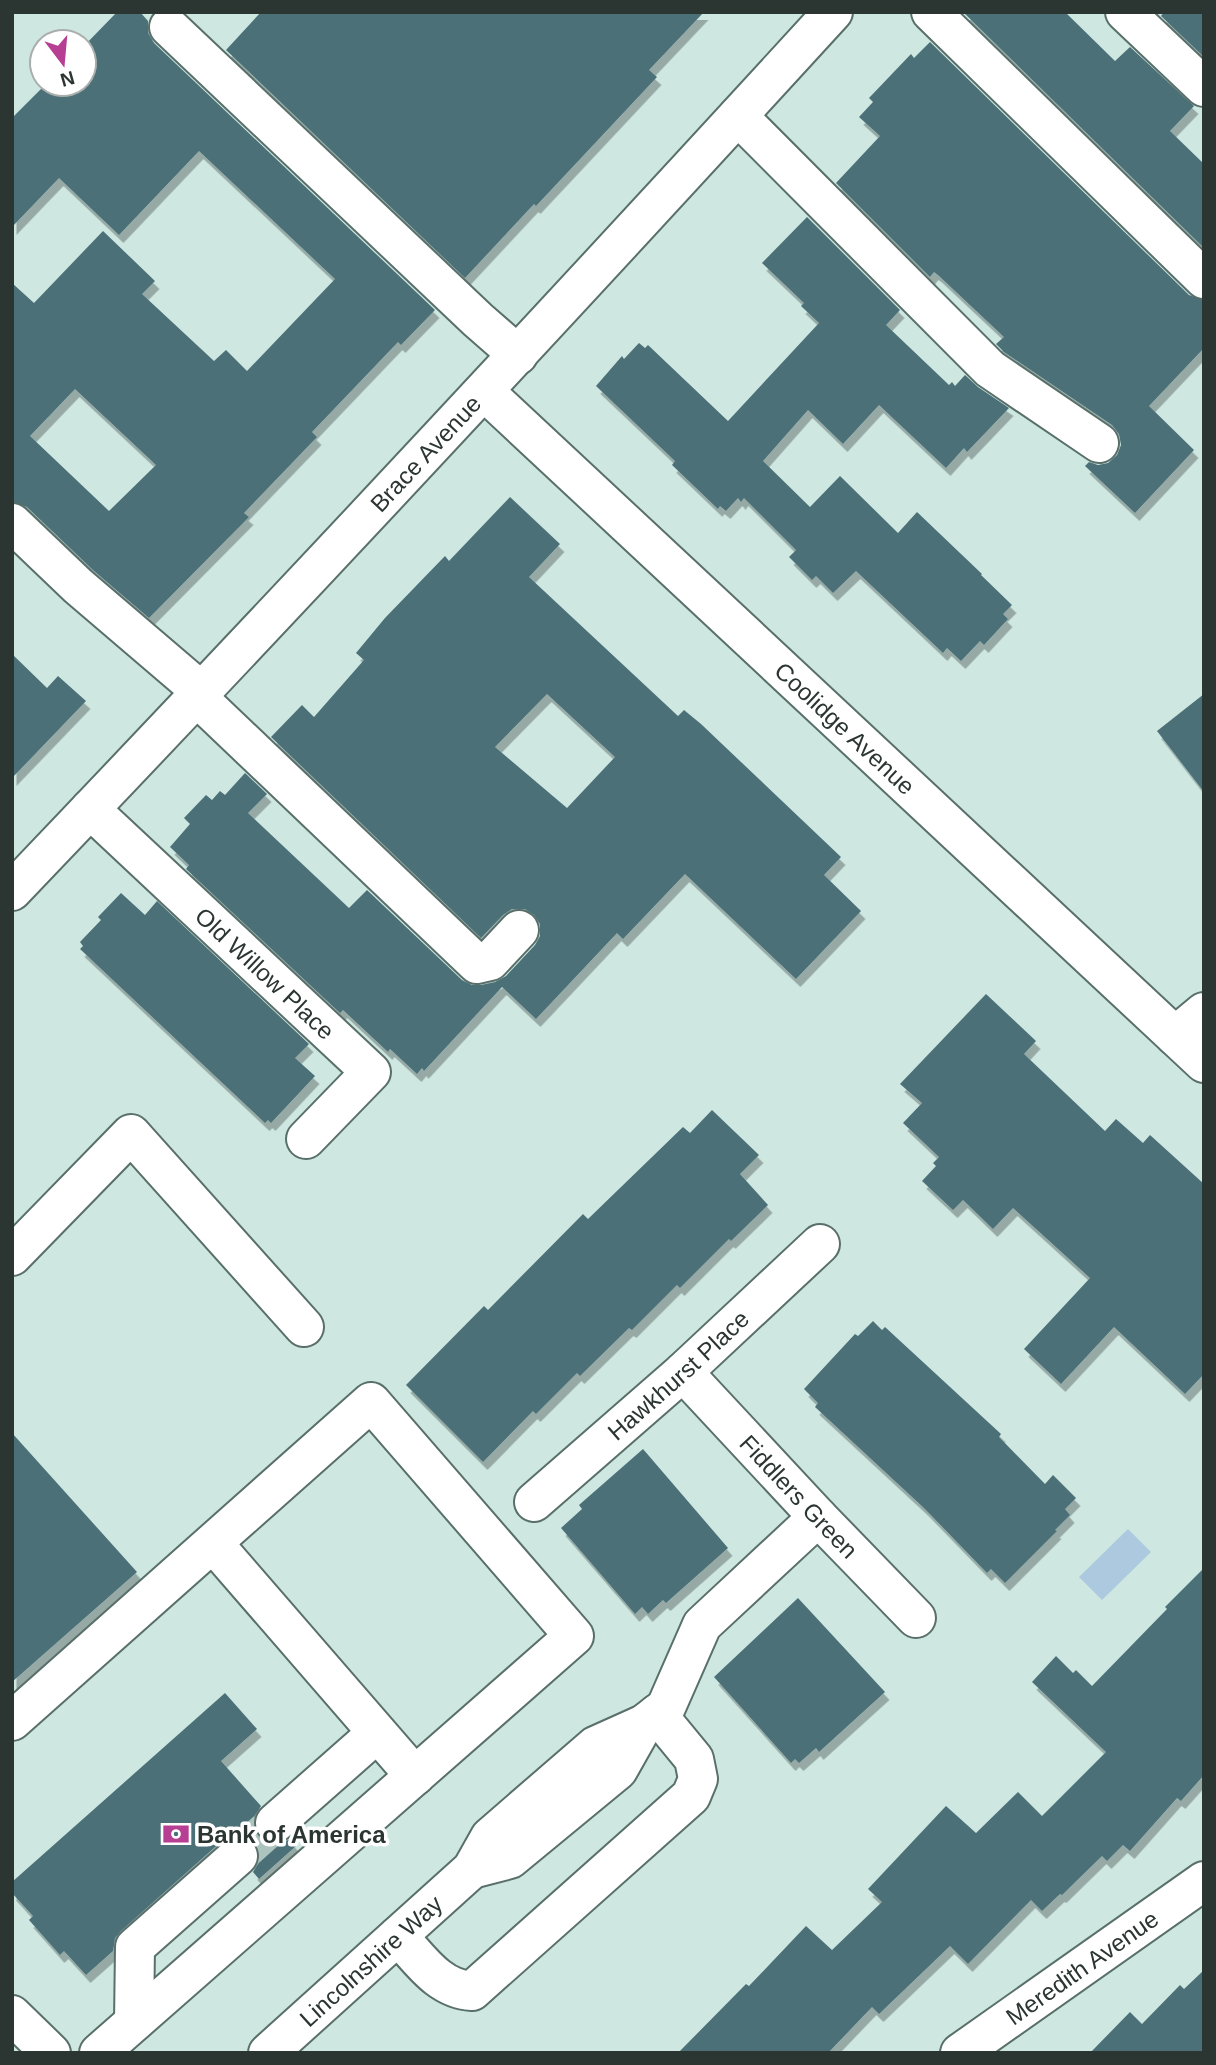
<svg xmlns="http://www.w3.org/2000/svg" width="1216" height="2065" font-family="Arial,sans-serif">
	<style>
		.water { fill: #adc9df }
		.building { fill: #4b7077; fill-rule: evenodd; filter: url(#shadow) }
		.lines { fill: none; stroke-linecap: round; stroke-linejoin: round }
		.minor-tunnel { stroke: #adc3be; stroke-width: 38; stroke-dasharray: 38 19; stroke-linecap: butt }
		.minor-casing { stroke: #596f6a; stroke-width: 42 }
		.major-casing { stroke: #596f6a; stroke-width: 42 }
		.minor { stroke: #fff; stroke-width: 38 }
		.major { stroke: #fff; stroke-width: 38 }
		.labels { text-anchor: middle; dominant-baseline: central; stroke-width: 7; stroke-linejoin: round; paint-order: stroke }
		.street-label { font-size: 24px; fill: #2b3532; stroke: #fff }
		.poi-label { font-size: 24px; font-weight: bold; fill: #2b3532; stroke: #fff; text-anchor: start }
	</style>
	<defs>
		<filter id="shadow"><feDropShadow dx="4.5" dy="8" stdDeviation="0" flood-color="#0004"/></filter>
	</defs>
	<rect width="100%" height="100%" fill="#cee7e1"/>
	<polygon class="water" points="1128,1529 1151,1552 1102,1600 1079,1577"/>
	<g class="building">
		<path d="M 117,12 L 140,12 L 148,21 L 148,33 L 154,43 L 435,310 L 401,345 L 398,342 L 312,432 L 317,437 L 244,513 L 249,517 L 149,618 L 93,570 L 27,507 L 12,502 L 12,283 L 34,303 L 103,231 L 155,281 L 142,294 L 214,361 L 226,350 L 247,371 L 335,279 L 199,151 L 119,235 L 59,178 L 12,227 L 12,118 L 46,84 L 84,84 L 84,46 ZM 75,389 L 156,465 L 109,511 L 30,436 Z"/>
		<polygon points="261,12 704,12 649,70 657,77 536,206 534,204 465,278 226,50"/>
		<polygon points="963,12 1065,12 1115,61 1130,47 1194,106 1170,131 1204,164 1204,248"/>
		<polygon points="1164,12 1204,12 1204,57 1161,16"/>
		<polygon points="930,42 1189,295 1204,300 1204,348 1149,406 1194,450 1135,513 1085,466 1089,462 1098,465 1108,463 1117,455 1121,445 1119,434 1112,425 1004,352 996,344 1004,337 938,275 934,272 930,277 836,183 880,136 859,117 873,102 869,98 911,54 914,58"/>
		<polygon points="807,217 900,310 886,325 949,385 952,382 955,386 965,375 978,387 1009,408 967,452 964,448 946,468 879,405 843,444 808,410 763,461 810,507 840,476 898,533 917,512 982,574 981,575 1012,605 1003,614 1008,619 984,645 980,641 961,661 947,648 943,653 856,571 833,593 816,576 812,580 789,557 796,550 744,498 741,502 738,498 726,511 720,506 718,509 672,465 675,461 596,386 622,356 624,359 639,343 645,348 648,345 728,421 819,323 801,306 804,303 762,263"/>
		<path d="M 510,497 L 560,544 L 529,577 L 678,716 L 684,710 L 701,724 L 841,857 L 824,875 L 861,911 L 796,979 L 685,874 L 623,939 L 617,933 L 536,1019 L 502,987 L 424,1071 L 422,1068 L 417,1074 L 390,1049 L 388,1052 L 343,1010 L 340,1013 L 186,869 L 189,865 L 170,847 L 190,824 L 184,818 L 206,795 L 212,800 L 220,791 L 225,795 L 245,773 L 267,794 L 248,813 L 349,908 L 367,890 L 462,980 L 472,985 L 481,985 L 495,982 L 506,976 L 535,945 L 540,936 L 540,924 L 534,915 L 525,909 L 512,909 L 503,915 L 481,938 L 271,737 L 302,705 L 314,717 L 364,660 L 356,653 L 385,618 L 445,556 L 449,561 ZM 547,694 L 615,757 L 567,808 L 495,747 Z"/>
		<polygon points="12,654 47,688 58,676 86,701 12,778"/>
		<polygon points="1204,694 1204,792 1157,731"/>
		<polygon points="121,893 145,915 157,901 309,1044 295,1058 315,1076 271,1123 268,1120 265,1123 80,949 83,946 80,942 101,920 98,917"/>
		<polygon points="986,994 1036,1041 1024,1054 1105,1131 1116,1119 1143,1143 1150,1135 1204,1184 1204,1374 1185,1394 1114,1327 1061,1384 1024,1349 1090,1278 1013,1208 993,1229 963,1200 953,1210 922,1181 936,1166 933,1163 939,1157 903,1123 922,1103 900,1084"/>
		<polygon points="712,1110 759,1155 740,1174 768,1205 731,1241 729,1239 680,1288 677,1285 632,1330 629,1328 580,1376 577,1373 536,1414 533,1411 483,1462 406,1385 484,1306 488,1310 583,1214 588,1219 683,1127 690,1133"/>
		<polygon points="873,1321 882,1330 885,1327 1001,1434 999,1437 1045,1484 1053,1475 1076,1498 1065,1509 1070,1515 1055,1530 1057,1531 1005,1583 991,1569 987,1573 924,1508 815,1407 818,1403 804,1389 855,1334 858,1336"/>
		<polygon points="12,1433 137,1572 12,1682"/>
		<polygon points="643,1449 728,1548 666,1603 663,1600 648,1614 642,1607 635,1614 561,1528 582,1509 579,1505"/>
		<polygon points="1204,1568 1204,1775 1181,1801 1177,1798 1130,1851 1123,1845 1107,1861 1102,1856 1062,1895 1060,1894 1042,1911 1031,1900 968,1964 950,1946 879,2014 872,2007 828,2053 678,2053 746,1984 749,1986 806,1926 832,1950 882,1902 868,1889 946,1806 976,1833 1018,1792 1042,1816 1106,1752 1032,1682 1056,1656 1073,1673 1076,1670 1092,1686 1167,1609 1165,1607"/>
		<polygon points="798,1598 885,1692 819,1752 816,1748 799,1763 795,1759 791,1763 714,1677"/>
		<polygon points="225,1693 257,1729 221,1761 261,1806 254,1817 254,1827 258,1837 269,1844 280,1844 290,1839 296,1846 259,1879 253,1872 259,1862 259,1852 255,1842 244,1835 234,1835 224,1839 121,1931 115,1938 113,1951 86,1975 64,1951 60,1955 29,1920 33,1916 12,1893 12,1882"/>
		<polygon points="1204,1970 1204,2053 1090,2053 1130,2012 1142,2024 1180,1985 1184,1989"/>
	</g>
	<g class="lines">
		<polyline class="minor-tunnel" points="238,1856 275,1823"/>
		<defs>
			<g id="minor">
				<polyline points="931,12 1204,279"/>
				<polyline points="1125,12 1204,87"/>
				<polyline points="169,27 478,320 518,355"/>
				<polyline points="738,116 990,369 1099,443"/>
				<path id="s1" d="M 484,391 L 1204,1063"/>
				<polyline points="12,523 78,586 202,692"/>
				<polyline points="197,697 477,964 490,961 519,930"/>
				<path id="s2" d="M 90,809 L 371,1072 L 306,1139"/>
				<path id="s3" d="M 12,891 C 289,601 562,308 833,12"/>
				<polyline points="1175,1036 1204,1012"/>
				<polyline points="12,1256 131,1134 304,1327"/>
				<path id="s4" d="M 683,1372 L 818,1517 L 916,1618"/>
				<path id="s5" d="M 534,1502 L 683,1372 L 820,1244"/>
				<polyline points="213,1543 415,1776"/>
				<polyline points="12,1721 371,1402 574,1636 99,2053"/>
				<polyline points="275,1823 377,1733"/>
				<polyline points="472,1869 510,1859 618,1770 644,1724"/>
				<path d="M 398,1936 C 420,1959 438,1989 472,1991 L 691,1796 L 698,1779 L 694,1759 L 657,1714"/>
				<polyline points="134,2022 135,1947 238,1856"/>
				<path id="s6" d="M 268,2053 L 472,1869 L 490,1837 L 595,1746 L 644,1724 L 666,1707 L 702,1625 L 818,1517"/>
				<path id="s7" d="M 960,2053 L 1204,1881"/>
			</g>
			<polyline id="major" points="12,2015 51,2053"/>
		</defs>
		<use href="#minor" class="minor-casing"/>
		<use href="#major" class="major-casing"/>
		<use href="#minor" class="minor"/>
		<use href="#major" class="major"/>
	</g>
	<defs>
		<symbol id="bank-bare" viewBox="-9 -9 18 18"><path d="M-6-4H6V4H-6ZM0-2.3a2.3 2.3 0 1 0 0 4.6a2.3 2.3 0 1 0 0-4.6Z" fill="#b63e93" stroke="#fff" stroke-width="2.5" paint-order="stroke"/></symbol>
	</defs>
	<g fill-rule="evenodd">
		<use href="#bank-bare" x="157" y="1815" width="38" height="38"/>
	</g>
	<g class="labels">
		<g class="street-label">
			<text stroke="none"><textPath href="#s3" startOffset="602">Brace Avenue</textPath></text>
			<text stroke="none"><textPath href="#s1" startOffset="494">Coolidge Avenue</textPath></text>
			<text stroke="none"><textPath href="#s2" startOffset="240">Old Willow Place</textPath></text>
			<text stroke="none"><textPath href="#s5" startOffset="192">Hawkhurst Place</textPath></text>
			<text stroke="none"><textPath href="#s4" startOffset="170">Fiddlers Green</textPath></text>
			<text stroke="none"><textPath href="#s6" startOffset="138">Lincolnshire Way</textPath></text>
			<text stroke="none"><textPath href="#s7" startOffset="149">Meredith Avenue</textPath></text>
		</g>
		<g class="poi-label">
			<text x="197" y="1834">Bank of America</text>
		</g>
	</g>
	<rect width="1216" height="2065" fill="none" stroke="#2b3532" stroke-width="28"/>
	<g transform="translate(63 63) rotate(164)"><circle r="33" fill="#ffffff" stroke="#aaaead" stroke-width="2"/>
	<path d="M0-5L12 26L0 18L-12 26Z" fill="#b63e93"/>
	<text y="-10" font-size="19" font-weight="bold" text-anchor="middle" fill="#2b3532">N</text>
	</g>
</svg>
